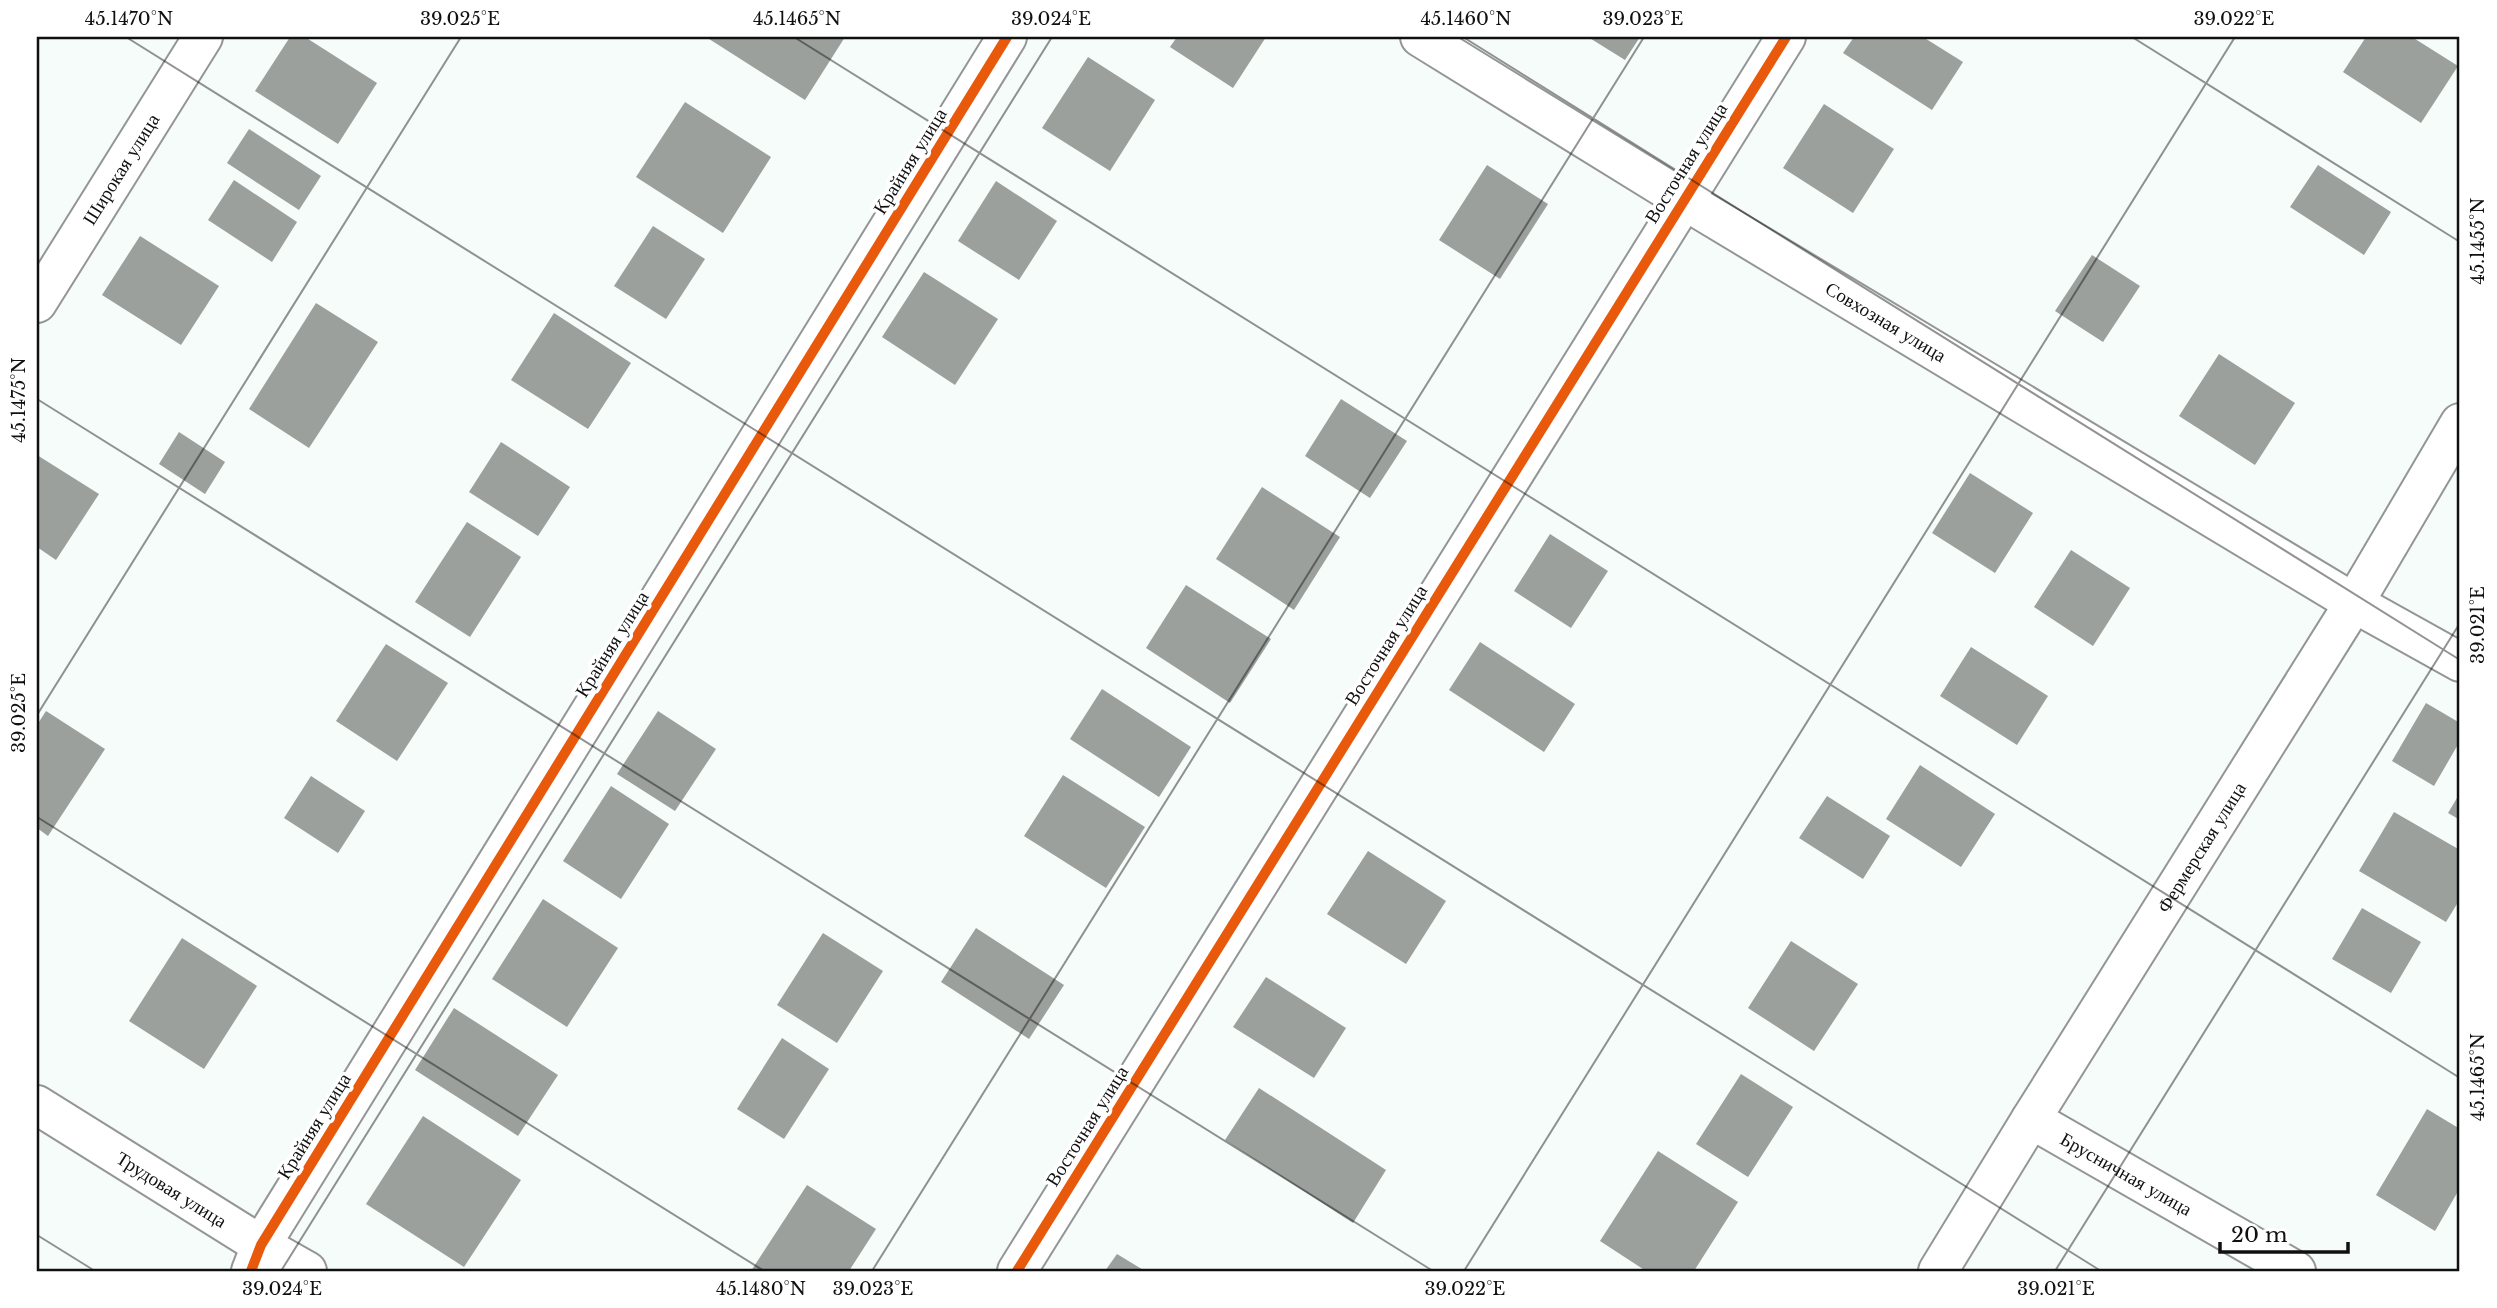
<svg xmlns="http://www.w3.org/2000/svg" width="2497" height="1308" font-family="'Libre Baskerville',serif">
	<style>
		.building { fill: #9ba09d }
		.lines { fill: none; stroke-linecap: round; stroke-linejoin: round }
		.minor-casing { stroke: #949695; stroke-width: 42 }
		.minor { stroke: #fefffe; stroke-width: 38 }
		.cycleway-casing { stroke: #fff; stroke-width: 15 }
		.cycleway { stroke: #e8590c; stroke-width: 10 }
		.ticks { fill: none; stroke: #101010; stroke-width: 2; stroke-opacity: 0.45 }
		.labels { text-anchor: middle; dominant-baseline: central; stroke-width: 7; stroke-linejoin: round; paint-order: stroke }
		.street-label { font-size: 19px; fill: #101010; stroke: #fff }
		.neatline { fill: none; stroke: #101010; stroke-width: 2.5 }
		.ticks-label { font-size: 18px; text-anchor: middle; fill: #101010 }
	</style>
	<rect width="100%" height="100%" fill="#f6fcf9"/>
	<g class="building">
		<polygon points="290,37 305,37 377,83 338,144 255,91"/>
		<polygon points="706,37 845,37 805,100"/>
		<polygon points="1177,37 1266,37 1233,88 1170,47"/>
		<polygon points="1588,37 1640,37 1625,60"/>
		<polygon points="1854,37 1923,37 1963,62 1932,110 1843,53"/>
		<polygon points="2366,37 2412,37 2458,66 2421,123 2343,72"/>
		<polygon points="1088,57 1155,100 1110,171 1042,128"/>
		<polygon points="685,102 771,157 723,233 636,177"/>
		<polygon points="1824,104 1894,149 1853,213 1783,168"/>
		<polygon points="249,129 321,176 299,210 227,163"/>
		<polygon points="1487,165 1548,204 1500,279 1439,240"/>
		<polygon points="2318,165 2391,212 2364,255 2290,207"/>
		<polygon points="234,180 297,222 272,262 208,220"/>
		<polygon points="996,181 1057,221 1019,280 958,241"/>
		<polygon points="653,226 705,259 666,319 614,286"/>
		<polygon points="140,236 219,286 181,345 102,295"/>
		<polygon points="2092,255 2140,286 2103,342 2055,311"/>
		<polygon points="924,272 998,319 955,385 882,337"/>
		<polygon points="316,303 378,342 309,448 249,409"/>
		<polygon points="554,313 631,363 588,429 511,380"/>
		<polygon points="2219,354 2295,403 2255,465 2179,416"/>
		<polygon points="1341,399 1407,441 1370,498 1305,456"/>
		<polygon points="179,432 225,462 205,494 159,464"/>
		<polygon points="501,442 570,487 538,536 469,492"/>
		<polygon points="37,455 99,494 56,560 37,547"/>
		<polygon points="1970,473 2033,513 1995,573 1932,533"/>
		<polygon points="1262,487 1340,537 1294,610 1216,559"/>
		<polygon points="467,522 521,557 470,637 415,602"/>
		<polygon points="1550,534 1608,571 1571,628 1514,591"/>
		<polygon points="2071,550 2130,588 2093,646 2034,607"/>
		<polygon points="1186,585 1271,639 1230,703 1146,648"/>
		<polygon points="1480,642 1575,704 1544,752 1449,690"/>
		<polygon points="386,644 448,683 397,761 336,721"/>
		<polygon points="1971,647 2048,696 2017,745 1940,696"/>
		<polygon points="1102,689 1191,747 1159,797 1070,739"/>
		<polygon points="2426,703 2460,723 2460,741 2434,786 2392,761"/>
		<polygon points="46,711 105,749 48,836 37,828 37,725"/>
		<polygon points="658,711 716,749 675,811 617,774"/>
		<polygon points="1920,765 1995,814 1961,867 1886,819"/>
		<polygon points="1063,775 1145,827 1106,888 1024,836"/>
		<polygon points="311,776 365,811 338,853 284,818"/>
		<polygon points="611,786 669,824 621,899 563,861"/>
		<polygon points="2460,793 2460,820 2448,813"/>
		<polygon points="1827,796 1890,836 1863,879 1799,838"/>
		<polygon points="2394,812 2460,850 2460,899 2446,922 2359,871"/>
		<polygon points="1368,851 1446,901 1406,964 1327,914"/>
		<polygon points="543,899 618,948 567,1027 492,979"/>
		<polygon points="2362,908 2421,942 2391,993 2332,959"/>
		<polygon points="976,928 1064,985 1029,1039 941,982"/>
		<polygon points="823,933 883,971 837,1043 777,1005"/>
		<polygon points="182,938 257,986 204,1069 129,1021"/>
		<polygon points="1791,941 1858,984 1814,1051 1748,1008"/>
		<polygon points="1266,977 1346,1028 1314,1078 1233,1027"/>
		<polygon points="454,1008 558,1075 518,1136 415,1070"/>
		<polygon points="782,1038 829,1069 784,1139 737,1109"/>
		<polygon points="1741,1074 1793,1107 1748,1177 1696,1144"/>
		<polygon points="1259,1088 1386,1170 1353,1223 1225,1140"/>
		<polygon points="2427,1109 2460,1129 2460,1188 2435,1231 2376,1195"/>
		<polygon points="423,1116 521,1180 464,1267 366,1204"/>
		<polygon points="1658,1151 1738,1202 1694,1271 1646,1271 1600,1241"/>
		<polygon points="807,1185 876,1229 849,1271 751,1271"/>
		<polygon points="1117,1254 1145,1271 1105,1271"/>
	</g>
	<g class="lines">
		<defs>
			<g id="minor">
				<path id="s1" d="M 1420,37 L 1684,200 L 2354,603 L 2460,662"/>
				<path id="s2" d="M 37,303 L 203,37"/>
				<path id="s3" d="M 37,1105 L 261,1245 L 307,1271"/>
				<path id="s4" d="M 2031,1119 L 2296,1271"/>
				<polyline points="251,1271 261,1245 1007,37"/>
				<polyline points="1017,1271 1786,37"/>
				<path id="s5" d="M 1938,1271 L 2031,1119 L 2354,603 L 2460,423"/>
			</g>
		</defs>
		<use href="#minor" class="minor-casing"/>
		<use href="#minor" class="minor"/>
		<defs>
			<g id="cycleway">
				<polyline points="251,1271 261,1245 1007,37"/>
				<polyline points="1017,1271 1786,37"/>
			</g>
		</defs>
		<use href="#cycleway" class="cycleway-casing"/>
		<use href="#cycleway" class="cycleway"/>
	</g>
	<path class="ticks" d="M 126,37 L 2101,1271M 794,37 L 2460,1078M 1463,37 L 2460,660M 2132,37 L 2460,242M 37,399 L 1433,1271M 37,715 L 461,37M 37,817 L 764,1271M 37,1235 L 95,1271M 281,1271 L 1052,37M 872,1271 L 1644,37M 1464,1271 L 2235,37M 2055,1271 L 2460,623"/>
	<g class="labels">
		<g class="street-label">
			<text transform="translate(910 161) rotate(-58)">Крайняя улица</text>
			<text transform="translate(1686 163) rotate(-58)">Восточная улица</text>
			<text stroke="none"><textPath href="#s2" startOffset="158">Широкая улица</textPath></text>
			<text stroke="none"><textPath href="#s1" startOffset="546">Совхозная улица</textPath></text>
			<text transform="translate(612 644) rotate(-58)">Крайняя улица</text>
			<text transform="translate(1386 645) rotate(-58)">Восточная улица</text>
			<text stroke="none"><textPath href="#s5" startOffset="499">Фермерская улица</textPath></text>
			<text transform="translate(314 1126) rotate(-58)">Крайняя улица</text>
			<text transform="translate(1087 1126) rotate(-58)">Восточная улица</text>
			<text stroke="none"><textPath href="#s4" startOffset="110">Брусничная улица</textPath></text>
			<text stroke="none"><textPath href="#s3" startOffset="159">Трудовая улица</textPath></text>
		</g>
	</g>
	<rect width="2497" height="1308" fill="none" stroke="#ffffff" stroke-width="77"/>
	<path d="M2220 1242v10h128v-10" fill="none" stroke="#101010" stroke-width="3.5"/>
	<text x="2231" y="1242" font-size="21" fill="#101010" stroke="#ffffff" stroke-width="5" paint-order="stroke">20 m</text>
	<rect x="38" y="38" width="2420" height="1232" class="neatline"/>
	<g class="ticks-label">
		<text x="129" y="25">45.1470°N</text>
		<text x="460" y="25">39.025°E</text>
		<text x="797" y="25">45.1465°N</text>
		<text x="1051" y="25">39.024°E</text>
		<text x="1466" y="25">45.1460°N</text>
		<text x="1643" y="25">39.023°E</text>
		<text x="2234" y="25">39.022°E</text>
		<text transform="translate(2478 241) rotate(-90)" y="6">45.1455°N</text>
		<text transform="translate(19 400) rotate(-90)" y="6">45.1475°N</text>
		<text transform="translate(2478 625) rotate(-90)" y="6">39.021°E</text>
		<text transform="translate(19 713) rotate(-90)" y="6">39.025°E</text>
		<text transform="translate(2478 1077) rotate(-90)" y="6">45.1465°N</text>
		<text x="282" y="1295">39.024°E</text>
		<text x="761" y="1295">45.1480°N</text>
		<text x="873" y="1295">39.023°E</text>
		<text x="1465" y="1295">39.022°E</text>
		<text x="2056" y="1295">39.021°E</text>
	</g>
</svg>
